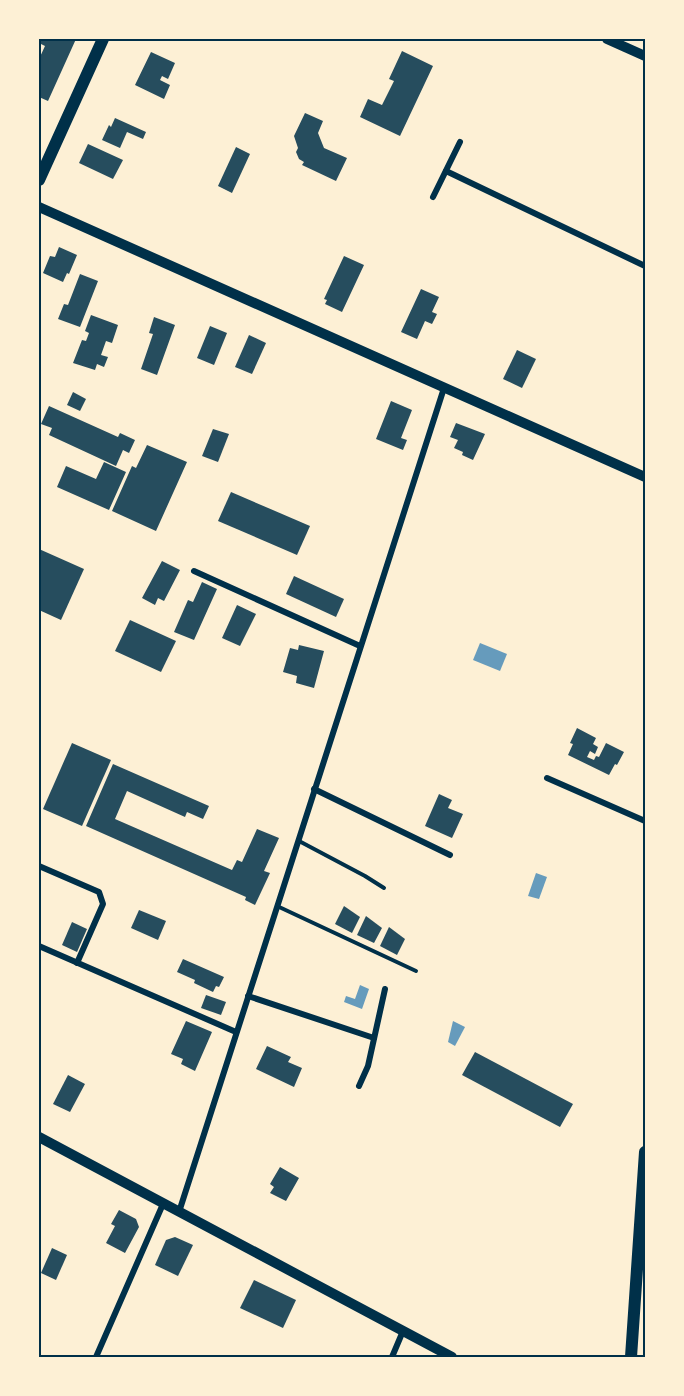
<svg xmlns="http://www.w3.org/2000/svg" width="684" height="1396" font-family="'Asap Condensed',sans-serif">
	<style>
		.water { fill: #669bbc }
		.building { fill: #264d5e }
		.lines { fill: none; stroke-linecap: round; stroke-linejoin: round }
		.service { stroke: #003049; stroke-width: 4 }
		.minor { stroke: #003049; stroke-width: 6 }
		.tertiary { stroke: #003049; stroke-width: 10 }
		.secondary { stroke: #003049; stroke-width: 12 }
		.neatline { fill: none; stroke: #003049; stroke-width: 2 }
	</style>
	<rect width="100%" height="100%" fill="#fdf0d5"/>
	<g class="water">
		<polygon points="480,643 507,654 500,671 473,660"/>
		<polygon points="536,873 547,877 539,899 528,896"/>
		<polygon points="360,985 369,989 362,1009 344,1002 346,996 355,999"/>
		<polygon points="453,1021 465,1027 455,1046 448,1042"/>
	</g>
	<g class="building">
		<polygon points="39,39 76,39 48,101 39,97 41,90 39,89 39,59 45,46 39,43"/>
		<polygon points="402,51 433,66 400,136 360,117 368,99 382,105 394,81 389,79"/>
		<polygon points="151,52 175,63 168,79 162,76 160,80 170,85 164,99 135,85"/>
		<polygon points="305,113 323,121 318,133 324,148 347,158 336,181 302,165 304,162 299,159 296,152 298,148 294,136"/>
		<polygon points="115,118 146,132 143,139 127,132 120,148 102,140 109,125 111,127"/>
		<polygon points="88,144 123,160 113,179 79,163"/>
		<polygon points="236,147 250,154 232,193 218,186"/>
		<polygon points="59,247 77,255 69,274 67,273 63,282 43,273 50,256 55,257"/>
		<polygon points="344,256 364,265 342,312 325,304 327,300 324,299"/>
		<polygon points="80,274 98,281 80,327 58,319 64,304 68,305"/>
		<polygon points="421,289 439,297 432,312 437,314 432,324 425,321 417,339 401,332"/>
		<polygon points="91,315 118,325 112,343 106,341 101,355 108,357 104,367 97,364 95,370 73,363 82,340 86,341 89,333 85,331"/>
		<polygon points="154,317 175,325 157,375 141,369 153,334 149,333"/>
		<polygon points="210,326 227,333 214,365 197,358"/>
		<polygon points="249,335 266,343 252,374 235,367"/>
		<polygon points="517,350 536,359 522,388 503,379"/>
		<polygon points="73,392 86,399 80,411 67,405"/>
		<polygon points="391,401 412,410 401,438 407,440 403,450 376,439"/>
		<polygon points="49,406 118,437 120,433 135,440 129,453 123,450 116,466 49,435 52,428 41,424"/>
		<polygon points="456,423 485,434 473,460 462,455 463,452 454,448 458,440 450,437"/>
		<polygon points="213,429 229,434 218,462 202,456"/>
		<polygon points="147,445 187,462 156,531 112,511 132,466 136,468"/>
		<polygon points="104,462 126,472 109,510 57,487 66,466 96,479"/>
		<polygon points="231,492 310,526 297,555 218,521"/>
		<polygon points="39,549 84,569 61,620 39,610"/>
		<polygon points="162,561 180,570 164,601 158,598 155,605 142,598"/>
		<polygon points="294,576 344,599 336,617 286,594"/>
		<polygon points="202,582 217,589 194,640 174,632 188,600 193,602"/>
		<polygon points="237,605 256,614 240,646 222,638"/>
		<polygon points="130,620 176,641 161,672 115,651"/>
		<polygon points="299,645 324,651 314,688 296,683 297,676 283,672 290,648 298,650"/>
		<polygon points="577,728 596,738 593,744 598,747 595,754 590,751 587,757 594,760 596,756 599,757 606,743 624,752 617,765 615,764 609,775 568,755 573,744 570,743"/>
		<polygon points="72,743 111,760 82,826 43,809"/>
		<polygon points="113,764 209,806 203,819 187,812 185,817 127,791 115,819 232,870 237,860 242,862 257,829 279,838 264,871 270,873 255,905 245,900 246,897 86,826"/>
		<polygon points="439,794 452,800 448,808 463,814 452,838 425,826"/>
		<polygon points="344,906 360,917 352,933 335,924"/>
		<polygon points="139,910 166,921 158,940 131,928"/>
		<polygon points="366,916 382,928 374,943 357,935"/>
		<polygon points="72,922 87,929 77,952 62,945"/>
		<polygon points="389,927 405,939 397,955 380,946"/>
		<polygon points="183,959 224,977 219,987 216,986 213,992 194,983 195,980 177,972"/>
		<polygon points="206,995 226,1002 221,1015 201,1008"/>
		<polygon points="186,1021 212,1032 195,1071 181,1064 183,1059 171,1054"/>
		<polygon points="267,1046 291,1057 288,1062 302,1068 294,1087 256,1069"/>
		<polygon points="475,1052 573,1104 560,1127 462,1075"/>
		<polygon points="68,1075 85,1084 70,1112 53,1104"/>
		<polygon points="280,1167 299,1178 286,1201 270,1193 274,1187 270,1184"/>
		<polygon points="119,1210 136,1219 139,1227 125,1253 106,1243 115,1226 111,1224"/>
		<polygon points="175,1237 193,1245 178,1276 155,1265 166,1240"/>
		<polygon points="52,1248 67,1255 56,1280 41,1273"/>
		<polygon points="254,1280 296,1300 283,1328 240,1308"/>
	</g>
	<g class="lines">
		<g class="service">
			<polyline points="299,841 365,876 384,888"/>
			<polyline points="277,906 416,971"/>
		</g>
		<g class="minor">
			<polyline points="446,171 645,266"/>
			<polyline points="433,197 460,142"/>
			<polyline points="194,571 360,646"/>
			<polyline points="547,778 645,821"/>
			<polyline points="314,789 450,855"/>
			<polyline points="39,866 99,892 103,904 77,963"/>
			<polyline points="39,946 236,1032"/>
			<polyline points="248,996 374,1038"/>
			<polyline points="359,1086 368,1066 385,989"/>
			<polyline points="179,1212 444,388"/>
			<polyline points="96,1357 163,1204"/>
			<polyline points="392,1357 403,1331"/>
		</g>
		<g class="tertiary">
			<polyline points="607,39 645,56"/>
			<polyline points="39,207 645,477"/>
			<polyline points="39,1137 452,1357"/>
		</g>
		<g class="secondary">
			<polyline points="39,180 103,39"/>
			<polyline points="631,1357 645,1152"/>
		</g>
	</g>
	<rect width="684" height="1396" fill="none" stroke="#fdf0d5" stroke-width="81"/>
	<rect x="40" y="40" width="604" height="1316" class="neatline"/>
</svg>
